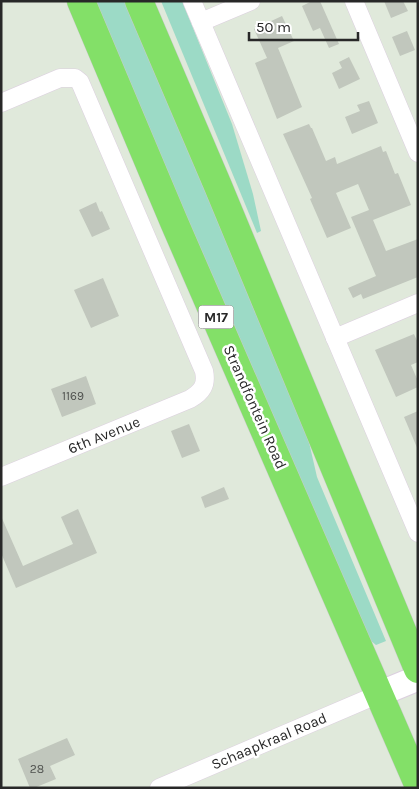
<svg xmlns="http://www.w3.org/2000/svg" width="419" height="789" font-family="Karla,sans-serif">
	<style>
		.green { fill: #9cdac6 }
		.building { fill: #c1c7bd }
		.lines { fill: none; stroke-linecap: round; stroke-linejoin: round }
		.minor-casing { stroke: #dcd0df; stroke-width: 19 }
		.secondary-casing { stroke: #dcd0df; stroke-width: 27 }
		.primary-casing { stroke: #cbcbcb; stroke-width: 29 }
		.minor { stroke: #fff; stroke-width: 18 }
		.secondary { stroke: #fff; stroke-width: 25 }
		.primary { stroke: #83e068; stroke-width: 28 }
		.labels { text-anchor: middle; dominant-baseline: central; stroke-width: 5; stroke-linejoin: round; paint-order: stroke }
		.number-label { font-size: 12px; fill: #4e504d }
		.shield { fill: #fff; stroke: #686868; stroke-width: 1 }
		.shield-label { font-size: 14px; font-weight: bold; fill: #282828 }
		.street-label { font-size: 15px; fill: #282828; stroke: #fff }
	</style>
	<rect width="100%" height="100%" fill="#e0e9db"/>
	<g class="green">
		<polygon points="93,1 129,1 303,416 317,477 386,641 376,645 365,636"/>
		<polygon points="161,1 182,1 232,124 253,194 261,231 257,233"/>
	</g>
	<g class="building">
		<polygon points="312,1 320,1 339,44 329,48 320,28 313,31 302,6"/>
		<polygon points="384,1 403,1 408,11 391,18"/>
		<polygon points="282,16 294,41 278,48 302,107 277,119 255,63 267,58 254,29"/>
		<polygon points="407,31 415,50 400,56 392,37"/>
		<polygon points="349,57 360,79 339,89 332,73 342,68 339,62"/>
		<polygon points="369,101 378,123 352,134 345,117 360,111 357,105"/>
		<polygon points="309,124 311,128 312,128 326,161 335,157 337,164 381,146 383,152 386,151 395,174 398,173 411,205 373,220 386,251 418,239 418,277 363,299 361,294 353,298 348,288 376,276 351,217 369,210 358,184 336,193 351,228 327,238 310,199 312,198 283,134"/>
		<polygon points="96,202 100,212 102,211 110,229 92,237 79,210"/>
		<polygon points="103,278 119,316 91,328 74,290"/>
		<polygon points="414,334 418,343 418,362 411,365 418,381 418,387 396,397 375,350"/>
		<polygon points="86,376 96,404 62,417 51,389"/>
		<polygon points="418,411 418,450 404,417"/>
		<polygon points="189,424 200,451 182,458 171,431"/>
		<polygon points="224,487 229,499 205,508 201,497"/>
		<polygon points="78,509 97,553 16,588 1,553 1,516 23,566 73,544 61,517"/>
		<polygon points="67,738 75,755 50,766 56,779 34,788 30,788 18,759"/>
	</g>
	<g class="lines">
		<defs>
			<g id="minor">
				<polyline points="192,1 418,533"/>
				<polyline points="354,1 418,153"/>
				<polyline points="201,22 251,1"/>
				<path d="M 1,103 L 60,78 L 75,78 L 80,82 L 204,371 C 207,385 202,392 190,399 L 1,477"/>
				<polyline points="335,338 418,303"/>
				<polyline points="159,788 379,694"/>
			</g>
			<polyline id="secondary" points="379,694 418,678"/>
			<g id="primary">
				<polyline points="81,1 174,222 418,784"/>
				<polyline points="139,1 218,186 418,669"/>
			</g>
		</defs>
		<use href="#minor" class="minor-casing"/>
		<use href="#secondary" class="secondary-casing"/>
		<use href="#primary" class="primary-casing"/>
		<use href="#minor" class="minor"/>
		<use href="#secondary" class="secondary"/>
		<use href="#primary" class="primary"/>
	</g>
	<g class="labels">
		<g class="number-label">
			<text x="73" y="396">1169</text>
			<text x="37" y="769">28</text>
		</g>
		<rect class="shield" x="198.5" y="305.5" width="35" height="23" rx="4"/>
		<g class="shield-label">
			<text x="216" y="317">M17</text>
		</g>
		<g class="street-label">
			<text transform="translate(255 407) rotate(66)">Strandfontein Road</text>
			<text transform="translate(104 435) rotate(-22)">6th Avenue</text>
			<text transform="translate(269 741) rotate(-23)">Schaapkraal Road</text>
		</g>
	</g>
	<rect width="419" height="789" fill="none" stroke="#282828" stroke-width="5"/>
	<path d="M249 32v8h109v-8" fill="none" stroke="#282828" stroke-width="2.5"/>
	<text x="256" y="32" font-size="15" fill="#282828" stroke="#ffffff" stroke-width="4" paint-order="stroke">50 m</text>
</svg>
